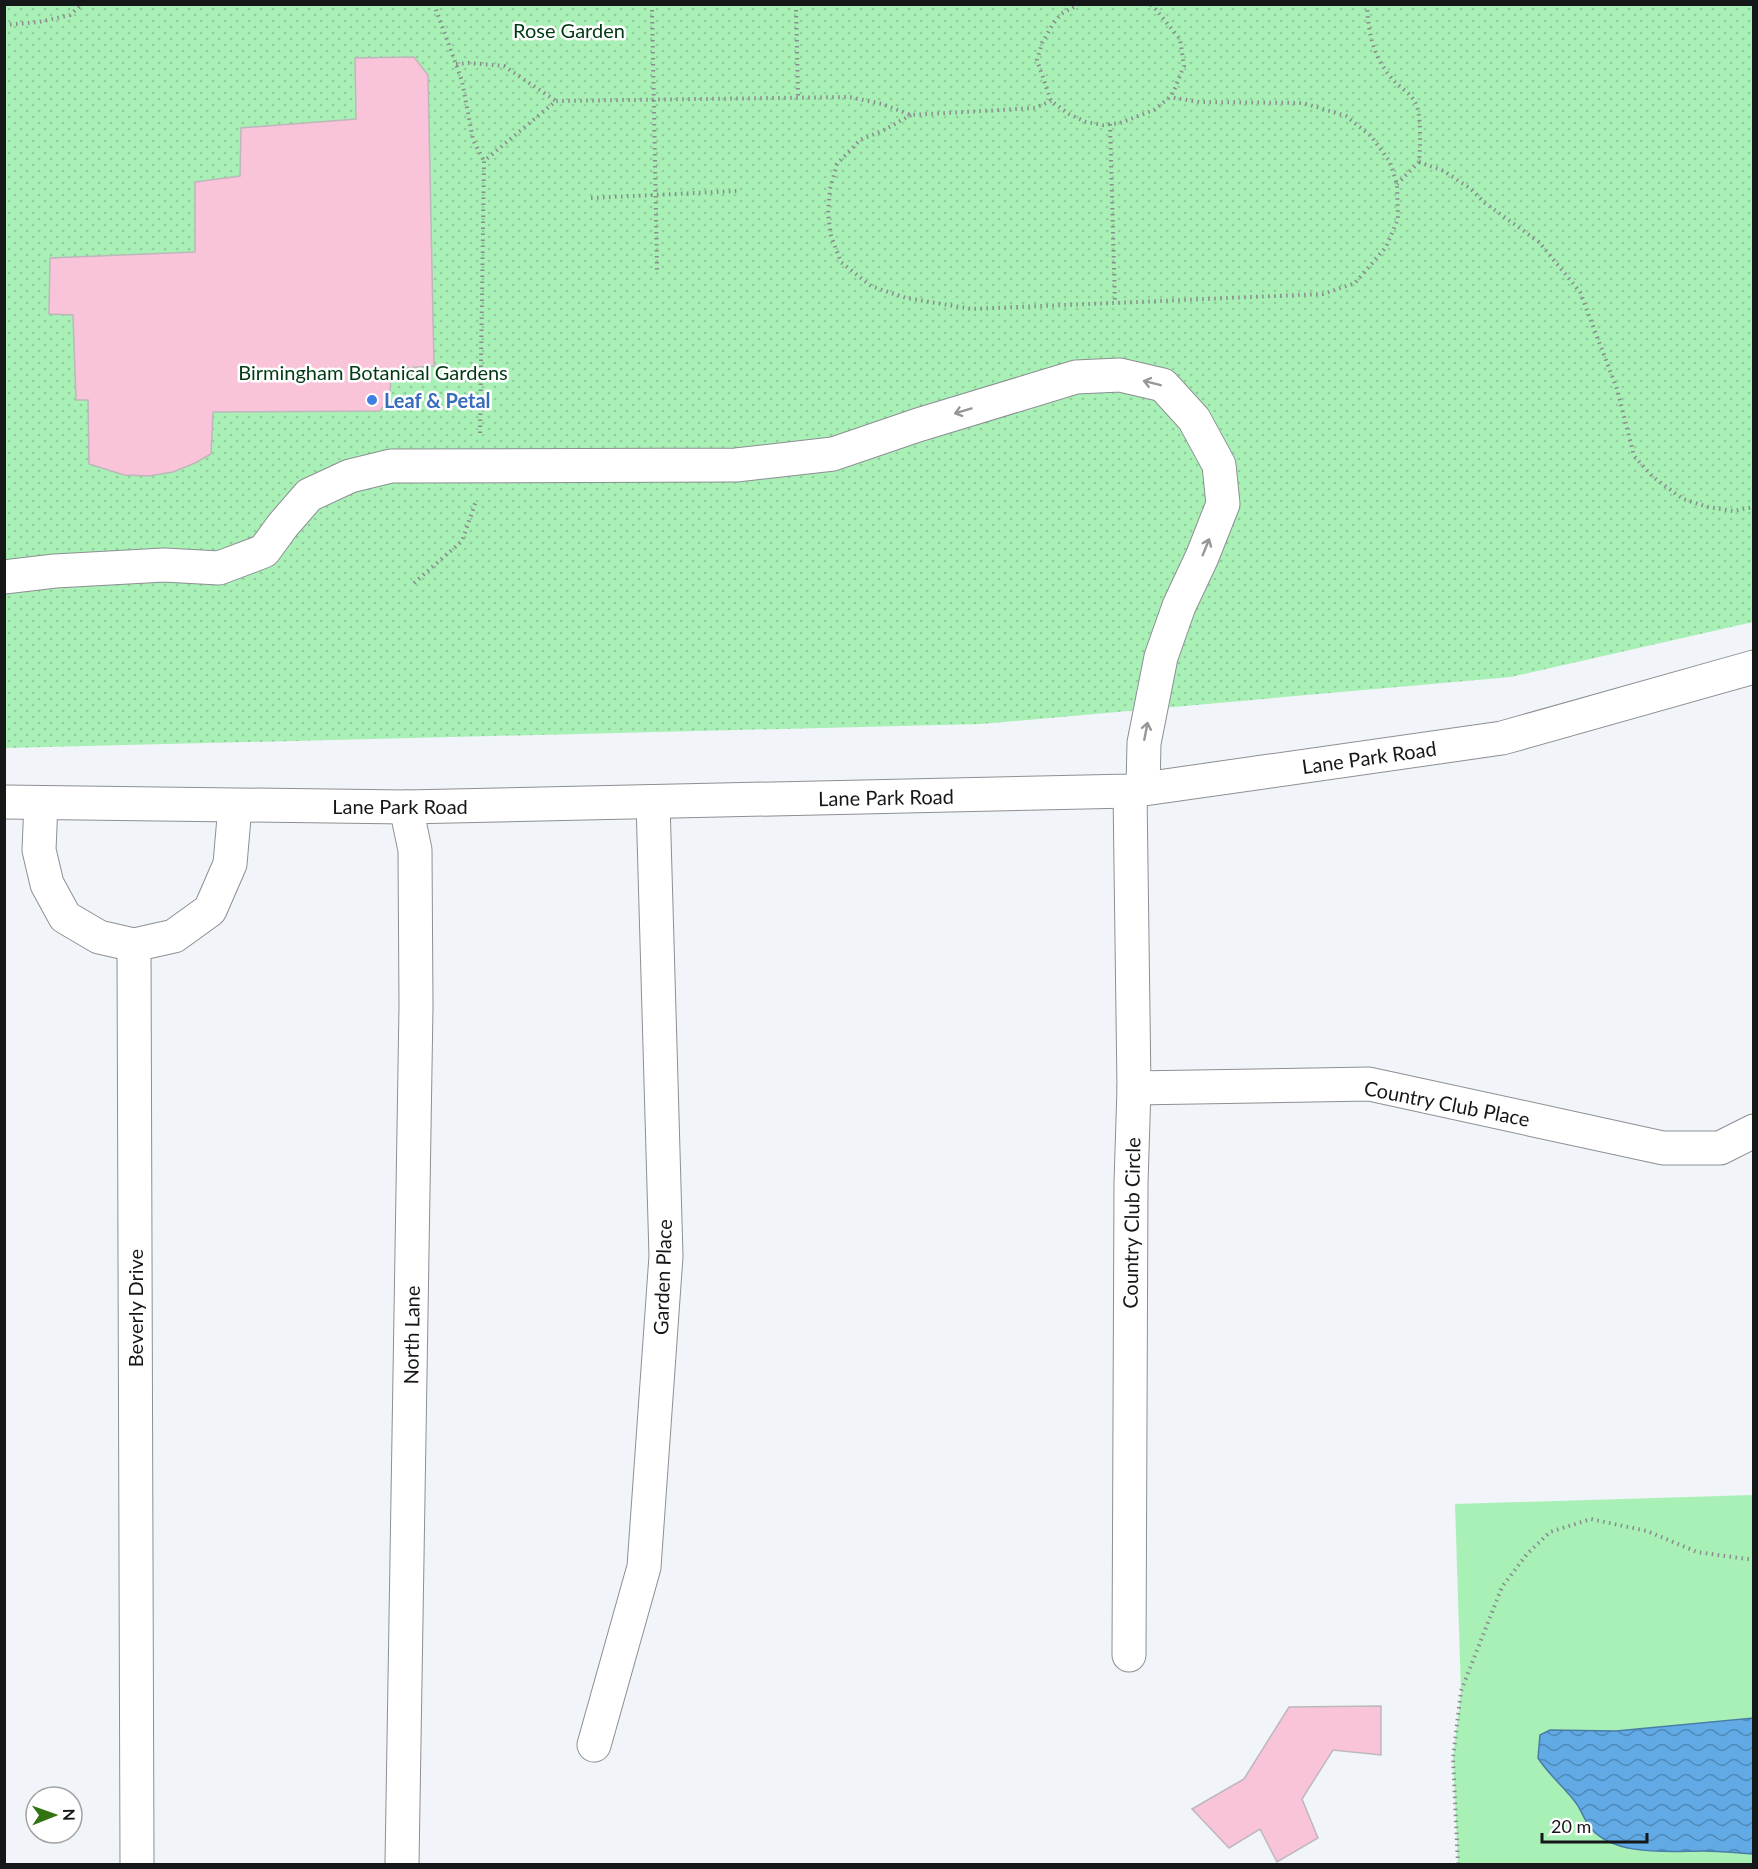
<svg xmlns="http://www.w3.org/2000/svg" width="1758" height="1869" font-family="Lato,sans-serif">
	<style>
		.green { fill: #a9f0b6 }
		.garden { fill: url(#garden-dots) }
		.water { fill: url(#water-waves); stroke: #4a7ea8; stroke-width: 1.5 }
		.building { fill: #f9c3da; stroke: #bdb8ba; stroke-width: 1.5 }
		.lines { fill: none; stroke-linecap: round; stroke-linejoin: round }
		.minor-casing { stroke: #8c8f93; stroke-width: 35 }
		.path { stroke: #898b8e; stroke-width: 4; stroke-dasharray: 1.5 4.5; stroke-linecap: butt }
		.minor { stroke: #fff; stroke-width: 33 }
		.oneway { stroke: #969797 }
		.shop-dot { fill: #3f7fe0; stroke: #fff; stroke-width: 2 }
		.labels { text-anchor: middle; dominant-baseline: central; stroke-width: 5; stroke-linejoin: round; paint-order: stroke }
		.park-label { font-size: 20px; fill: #003a14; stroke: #fff }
		.shop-label { font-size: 20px; font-weight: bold; fill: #366cbe; stroke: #fff; text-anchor: start }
		.street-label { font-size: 20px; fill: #161718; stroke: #fff }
	</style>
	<defs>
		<pattern id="garden-dots" width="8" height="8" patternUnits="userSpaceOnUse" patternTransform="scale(1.5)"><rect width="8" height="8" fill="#a9f0b6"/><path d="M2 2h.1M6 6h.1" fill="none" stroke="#91cd9c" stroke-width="1.8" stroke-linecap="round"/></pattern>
		<pattern id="water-waves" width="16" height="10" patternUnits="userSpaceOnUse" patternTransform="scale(1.5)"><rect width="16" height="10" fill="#61aae5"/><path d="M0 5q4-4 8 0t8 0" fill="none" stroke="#4f89b9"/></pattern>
	</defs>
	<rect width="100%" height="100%" fill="#f1f4f8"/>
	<polygon class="green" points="1753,1495 1753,1864 1458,1864 1453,1758 1461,1691 1455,1504"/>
	<polygon class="garden" points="4,5 1753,5 1753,622 1511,677 981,724 5,748"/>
	<path class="water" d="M 1753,1718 L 1753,1854 C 1737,1853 1720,1851 1703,1851 C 1670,1851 1613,1857 1590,1827 C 1584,1820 1582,1811 1576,1803 C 1564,1787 1549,1775 1538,1758 L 1540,1735 L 1550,1730 L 1616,1731 Z"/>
	<g class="building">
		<polygon points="414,57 428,75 434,366 391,369 390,397 380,411 213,412 211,454 195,463 173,472 149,476 124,475 89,464 88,400 76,400 73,315 49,314 50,258 195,252 195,182 240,176 241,128 356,119 355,58"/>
		<polygon points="1381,1706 1381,1755 1333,1750 1302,1799 1318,1838 1277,1862 1260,1829 1229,1848 1192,1809 1244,1779 1289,1707"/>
	</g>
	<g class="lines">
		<defs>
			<g id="minor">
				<polyline points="4,577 55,571 164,565 219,568 264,551 283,525 309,495 350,476 391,466 736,465 833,454 918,425 1076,377 1120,375 1163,385 1194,419 1219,465 1223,504 1202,557 1179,606 1161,657 1144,743 1143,789"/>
				<polyline points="4,802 406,807 1130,791 1502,738 1754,667"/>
				<polyline points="41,803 39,850 47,884 65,917 99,937 134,945"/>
				<polyline points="1134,1088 1369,1084 1663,1148 1720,1148 1754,1131"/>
				<polyline points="1129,1655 1131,1183 1134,1088 1130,791"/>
				<polyline points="594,1745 644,1567 666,1256 653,802"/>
				<polyline points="137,1864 134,945 174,936 210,910 230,864 235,806"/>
				<polyline points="402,1864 416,1007 415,850 406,807"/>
			</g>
		</defs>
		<use href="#minor" class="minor-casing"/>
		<g class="path">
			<polyline points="434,4 462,81 473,140 484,161"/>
			<polyline points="652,4 657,270"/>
			<polyline points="796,4 798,97"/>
			<polyline points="1079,4 1061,14 1053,24 1042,43 1037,60 1051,101 1069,114 1086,122 1103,125 1120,123 1154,110 1170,97 1175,88 1184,66 1180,39 1153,6 1149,4"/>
			<path d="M 1367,4 C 1368,34 1374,60 1395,82 C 1401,88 1411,94 1415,102 C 1422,113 1420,149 1419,162 L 1397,184"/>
			<polyline points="4,25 39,22 70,15 82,4"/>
			<polyline points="456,64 469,63 504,66 556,101"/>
			<polyline points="911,115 884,130 860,140 837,164 830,189 828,214 831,236 841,262 871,286 906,298 971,309 1323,294 1355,283 1386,247 1398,219 1397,184 1390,162 1371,136 1346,116 1303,103 1199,102 1170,97"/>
			<polyline points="1110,124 1115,303"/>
			<polyline points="1419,162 1444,171 1471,189 1485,203 1539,242 1580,292 1617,389 1634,456 1653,477 1683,499 1708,507 1733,511 1754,507"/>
			<polyline points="591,198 737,191"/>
			<polyline points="480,433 484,161 556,101 849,97 882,104 911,115 1035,108 1051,101"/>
			<polyline points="414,583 462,541 476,501"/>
			<polyline points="1458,1864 1453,1758 1461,1691 1502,1587 1527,1554 1550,1532 1591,1519 1647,1531 1697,1552 1754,1560"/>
		</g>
		<use href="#minor" class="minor"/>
	</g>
	<defs><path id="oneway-shaft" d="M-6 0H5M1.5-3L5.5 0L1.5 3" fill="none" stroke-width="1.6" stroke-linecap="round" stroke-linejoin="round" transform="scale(1.5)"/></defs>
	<g class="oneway">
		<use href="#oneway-shaft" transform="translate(1152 383) rotate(-166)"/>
		<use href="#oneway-shaft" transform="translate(963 411) rotate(163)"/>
		<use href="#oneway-shaft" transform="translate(1206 547) rotate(-68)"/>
		<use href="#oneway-shaft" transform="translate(1146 731) rotate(-79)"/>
	</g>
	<circle class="shop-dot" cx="372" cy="400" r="6"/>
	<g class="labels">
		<g class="park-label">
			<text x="569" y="30">Rose Garden</text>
			<text x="373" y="372">Birmingham Botanical Gardens</text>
		</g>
		<g class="shop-label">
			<text x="384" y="400">Leaf &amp; Petal</text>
		</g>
		<g class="street-label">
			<text transform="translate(1369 757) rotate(-8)">Lane Park Road</text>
			<text transform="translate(886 797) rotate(-1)">Lane Park Road</text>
			<text x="400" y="806">Lane Park Road</text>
			<text transform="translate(1447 1103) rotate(11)">Country Club Place</text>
			<text transform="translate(1131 1223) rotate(-89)">Country Club Circle</text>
			<text transform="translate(662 1277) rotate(-88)">Garden Place</text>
			<text transform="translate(135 1308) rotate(-90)">Beverly Drive</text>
			<text transform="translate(411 1335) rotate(-89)">North Lane</text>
		</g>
	</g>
	<rect width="1758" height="1869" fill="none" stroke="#161718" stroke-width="12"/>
	<g transform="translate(54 1815) rotate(89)"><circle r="28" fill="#ffffff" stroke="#a2a2a3" stroke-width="1.5"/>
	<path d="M0-4.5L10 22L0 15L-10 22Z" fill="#327412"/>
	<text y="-9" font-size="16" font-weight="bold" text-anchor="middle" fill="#161718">N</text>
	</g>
	<path d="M1542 1833v9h105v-9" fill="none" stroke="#161718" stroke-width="3"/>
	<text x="1551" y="1833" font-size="18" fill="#161718" stroke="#ffffff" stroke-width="4.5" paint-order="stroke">20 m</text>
</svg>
